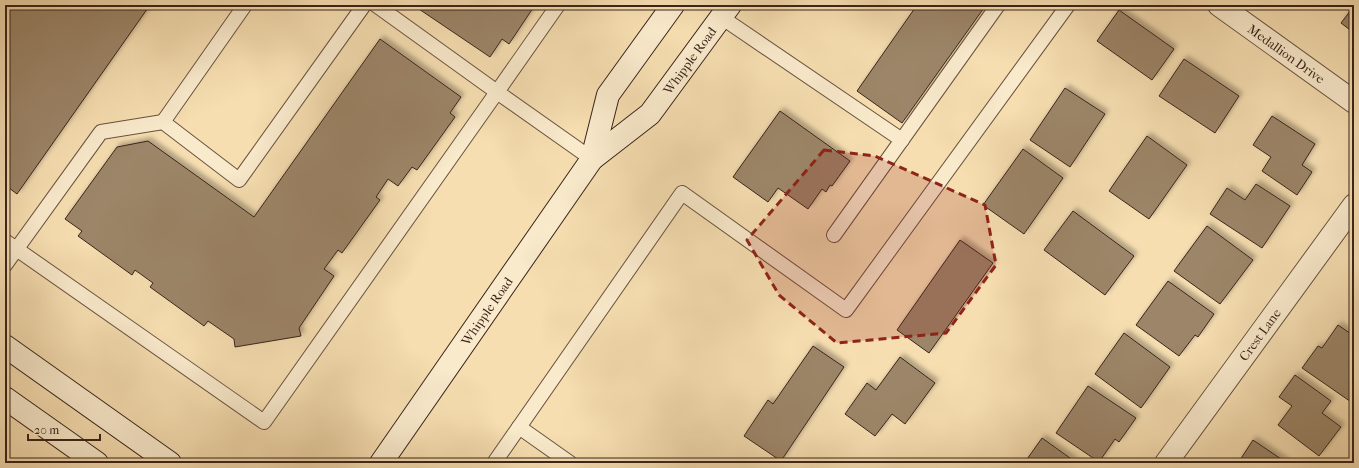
<svg xmlns="http://www.w3.org/2000/svg" width="1359" height="468" font-family="'IM FELL French Canon',serif">
	<style>
		.building { fill: #9c8568; stroke: #3a2419; filter: url(#shadow) }
		.lines { fill: none; stroke-linecap: round; stroke-linejoin: round }
		.lane-casing { stroke: #69523f; stroke-width: 16 }
		.street-casing { stroke: #69523f; stroke-width: 24 }
		.secondary-casing { stroke: #3a2419; stroke-width: 24 }
		.lane { stroke: #f9eacc; stroke-width: 14 }
		.street { stroke: #f9eacc; stroke-width: 22 }
		.secondary { stroke: #f9eacc; stroke-width: 22 }
		.marked { fill: #8f2418; fill-opacity: 0.2; stroke: #8f2418; stroke-width: 3; stroke-dasharray: 8 5; stroke-linejoin: round }
		.labels { text-anchor: middle; dominant-baseline: central; stroke-width: 3.5; stroke-linejoin: round; paint-order: stroke }
		.street-label { font-size: 13px; fill: #3a2419; stroke: #f9eacc }
	</style>
	<defs>
		<filter id="shadow"><feDropShadow dx="3.5" dy="-3.5" stdDeviation="2" flood-color="#0004"/></filter>
	</defs>
	<rect width="100%" height="100%" fill="#f6deb1"/>
	<filter id="stains"><feTurbulence type="fractalNoise" baseFrequency=".005" numOctaves="4"/><feColorMatrix values="0 0 0 0 .2 0 0 0 0 .09 0 0 0 0 .02 0 0 0 .5 -.17"/></filter>
	<radialGradient id="worn" r=".72"><stop offset=".6" stop-color="#630" stop-opacity="0"/><stop offset="1" stop-color="#630" stop-opacity=".3"/></radialGradient>
	<g class="building">
		<polygon points="5,5 150,5 17,194 5,185"/>
		<polygon points="413,5 535,5 509,44 502,39 490,57"/>
		<polygon points="917,5 986,5 902,123 857,91"/>
		<polygon points="1354,6 1354,33 1341,23"/>
		<polygon points="1119,10 1174,49 1152,80 1097,41"/>
		<polygon points="380,39 461,97 450,113 455,117 417,170 412,167 398,186 388,179 376,197 380,200 342,253 338,250 324,269 334,276 299,328 301,336 235,347 234,339 208,321 204,326 150,287 153,283 135,270 132,275 78,236 82,231 65,219 117,147 148,141 254,217"/>
		<polygon points="1184,59 1239,96 1215,133 1159,96"/>
		<polygon points="1065,88 1105,114 1070,167 1030,140"/>
		<polygon points="780,111 850,161 832,186 830,185 826,192 822,189 808,209 778,188 768,202 733,177"/>
		<polygon points="1272,116 1315,144 1302,165 1312,172 1297,195 1262,171 1271,157 1253,145"/>
		<polygon points="1147,136 1187,165 1149,219 1109,191"/>
		<polygon points="1023,149 1063,178 1024,234 983,205"/>
		<polygon points="1256,184 1290,206 1262,248 1210,214 1227,188 1245,200"/>
		<polygon points="1073,211 1134,256 1105,295 1044,250"/>
		<polygon points="1207,226 1253,260 1220,304 1174,271"/>
		<polygon points="960,240 993,263 929,353 897,330"/>
		<polygon points="1168,281 1214,314 1198,337 1195,335 1179,356 1136,325"/>
		<polygon points="1338,325 1354,336 1354,404 1302,368 1318,346 1322,348"/>
		<polygon points="1124,333 1170,367 1141,408 1095,374"/>
		<polygon points="813,346 844,367 781,461 744,436 768,400 773,404"/>
		<polygon points="900,357 935,383 905,424 892,414 875,436 845,414 867,383 876,390"/>
		<polygon points="1295,375 1331,401 1322,413 1341,427 1319,456 1278,425 1292,406 1279,397"/>
		<polygon points="1088,386 1136,418 1119,442 1115,439 1099,462 1056,433"/>
		<polygon points="1042,438 1077,463 1025,462"/>
		<polygon points="1253,440 1287,463 1238,463"/>
	</g>
	<g class="lines">
		<defs>
			<g id="lane">
				<polyline points="558,5 497,92 592,159"/>
				<polyline points="721,17 902,140"/>
				<polyline points="163,122 245,5"/>
				<polyline points="834,235 998,5"/>
				<polyline points="5,241 264,422 497,92 376,5"/>
				<polyline points="5,265 101,132 163,122 239,180 364,5"/>
				<polyline points="519,427 570,463"/>
				<polyline points="494,463 682,193 846,310 1068,5"/>
			</g>
			<g id="street">
				<path id="s1" d="M 1219,5 L 1354,102"/>
				<path id="s2" d="M 1166,463 L 1354,205"/>
			</g>
			<g id="secondary">
				<polyline points="592,159 608,95 673,5"/>
				<polyline points="5,346 170,463"/>
				<polyline points="5,398 97,463"/>
				<path id="s3" d="M 381,463 L 592,159 L 650,114 L 730,5"/>
			</g>
		</defs>
		<use href="#lane" class="lane-casing"/>
		<use href="#street" class="street-casing"/>
		<use href="#secondary" class="secondary-casing"/>
		<use href="#lane" class="lane"/>
		<use href="#street" class="street"/>
		<use href="#secondary" class="secondary"/>
	</g>
	<path class="marked" d="M 824,150 L 875,156 L 985,205 L 996,265 L 946,333 L 837,343 L 779,295 L 747,240 Z"/>
	<g class="labels">
		<g class="street-label">
			<text stroke="none"><textPath href="#s1" startOffset="83">Medallion Drive</textPath></text>
			<text stroke="none"><textPath href="#s3" startOffset="510">Whipple Road</textPath></text>
			<text stroke="none"><textPath href="#s3" startOffset="185">Whipple Road</textPath></text>
			<text stroke="none"><textPath href="#s2" startOffset="159">Crest Lane</textPath></text>
		</g>
	</g>
	<rect width="1359" height="468" fill="none" stroke="#f6deb1" stroke-width="20"/>
	<rect x="6" y="6" width="1347" height="456" fill="none" stroke="#3a2419" stroke-width="2"/>
	<rect x="10" y="10" width="1339" height="448" fill="none" stroke="#3a2419"/>
	<path d="M28 434v6h72v-6" fill="none" stroke="#3a2419" stroke-width="2"/>
	<text x="34" y="434" font-size="12" fill="#3a2419" stroke="#f9eacc" stroke-width="3" paint-order="stroke">20 m</text>
	<rect width="100%" height="100%" filter="url(#stains)"/>
	<rect width="100%" height="100%" fill="url(#worn)"/>
</svg>
